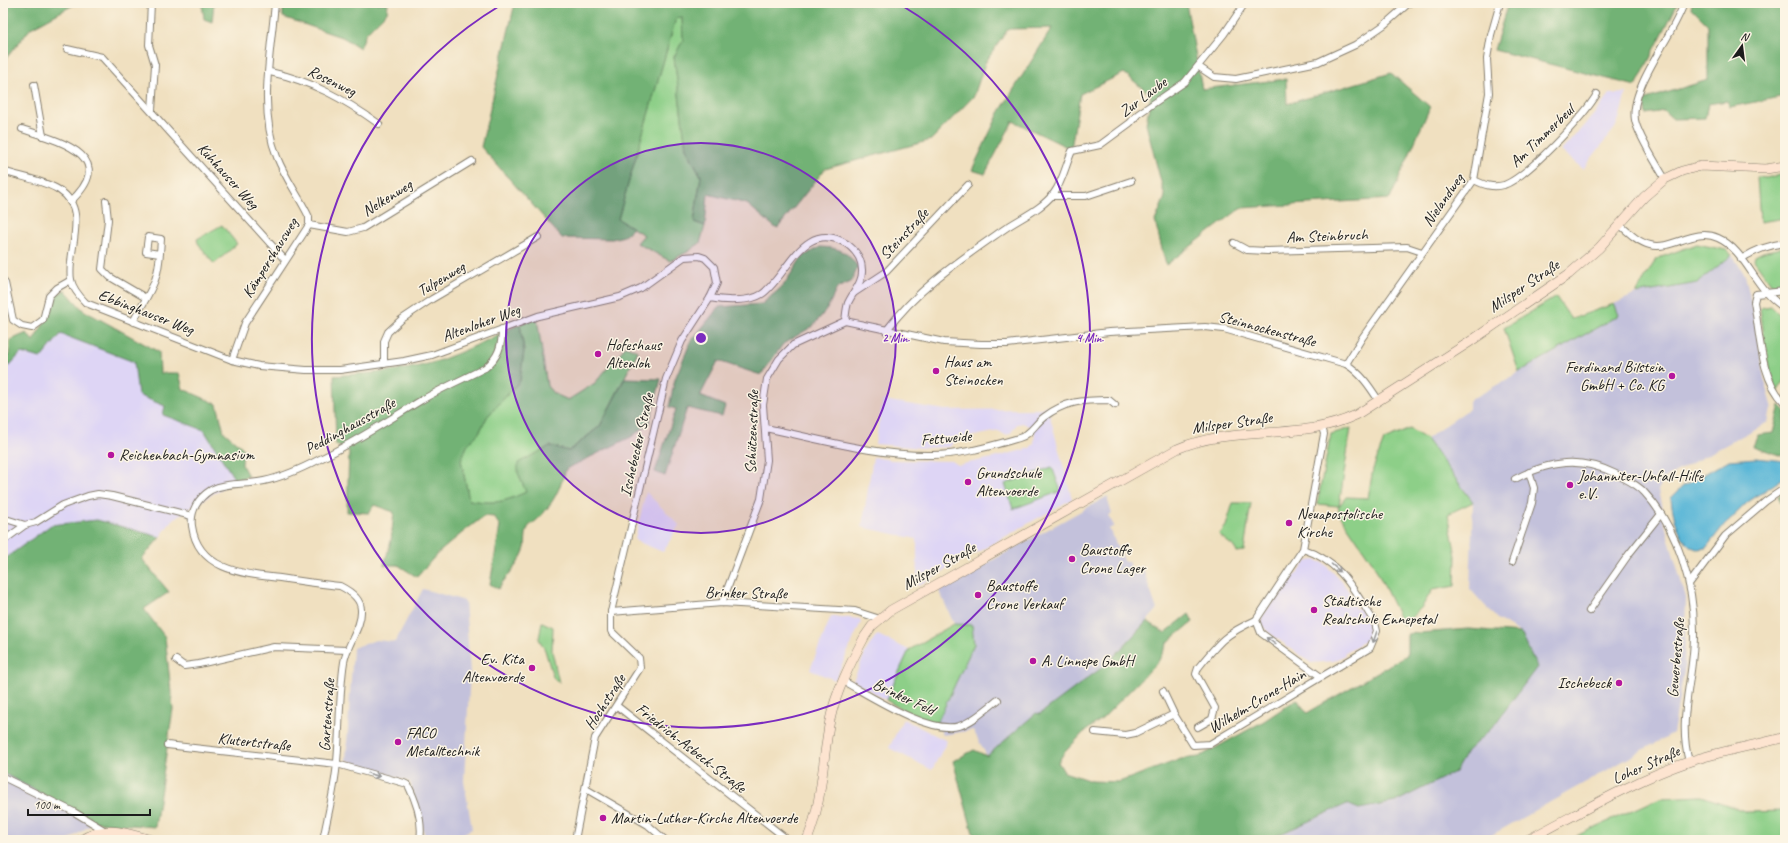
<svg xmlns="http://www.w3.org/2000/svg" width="1788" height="843" font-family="Caveat,sans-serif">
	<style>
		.built { fill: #ded5f5 }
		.industrial { fill: #c3c1db }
		.green { fill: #8dcf88; stroke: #547652 }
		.forest { fill: #72b274; stroke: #476748 }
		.water { fill: #59b6d7; stroke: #3a697a }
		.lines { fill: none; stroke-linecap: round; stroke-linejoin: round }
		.street-casing { stroke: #867e6e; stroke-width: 8 }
		.secondary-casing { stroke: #867e6e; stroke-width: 10 }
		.street { stroke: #fff; stroke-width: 6 }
		.secondary { stroke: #fde4d0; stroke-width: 9 }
		.oneway { stroke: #999 }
		.ring { fill: none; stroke: #7b2cbf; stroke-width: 2 }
		.poi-dot { fill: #b5179e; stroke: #fcf5e5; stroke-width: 1.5 }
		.labels { text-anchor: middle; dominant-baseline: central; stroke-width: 3; stroke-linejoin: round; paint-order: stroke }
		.street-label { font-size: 16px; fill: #1c1c1c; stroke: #fcf5e5 }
		.poi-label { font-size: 16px; fill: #1c1c1c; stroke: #fcf5e5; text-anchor: start }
		.centre { fill: #7b2cbf; stroke: #fcf5e5; stroke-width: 2 }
		.ring-label { font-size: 12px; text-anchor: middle; font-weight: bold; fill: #7b2cbf; stroke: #fcf5e5; stroke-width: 3; stroke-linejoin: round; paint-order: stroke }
	</style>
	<rect width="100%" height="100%" fill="#fcf5e5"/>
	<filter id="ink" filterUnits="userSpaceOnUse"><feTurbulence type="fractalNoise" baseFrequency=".025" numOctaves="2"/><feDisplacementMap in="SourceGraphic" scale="8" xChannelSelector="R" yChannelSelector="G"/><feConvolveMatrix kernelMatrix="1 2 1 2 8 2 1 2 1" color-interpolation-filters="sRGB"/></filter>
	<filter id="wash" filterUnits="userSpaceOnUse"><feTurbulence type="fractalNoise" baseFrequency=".012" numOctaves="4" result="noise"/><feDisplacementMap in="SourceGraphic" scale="16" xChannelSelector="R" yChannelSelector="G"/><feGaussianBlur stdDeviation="0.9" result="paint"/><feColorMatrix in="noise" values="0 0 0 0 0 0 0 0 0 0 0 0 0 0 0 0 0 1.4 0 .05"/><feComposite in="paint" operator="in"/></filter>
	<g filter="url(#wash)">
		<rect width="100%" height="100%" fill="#f0e0c0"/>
		<g class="built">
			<polygon points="1626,93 1619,119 1615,128 1583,169 1561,151 1597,111 1610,94"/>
			<polygon points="61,334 134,362 138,395 165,406 164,415 204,430 235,480 173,519 160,537 97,520 51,525 3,560 3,364 9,366 21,353 41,358"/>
			<polygon points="883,400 945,410 1039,409 1047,405 1072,499 917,586 917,539 862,527 873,457 892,460 952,461 958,465 993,458 1030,448 1034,443 1035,433 1032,428 1023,423 1017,424 1010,434 1005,435 999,431 954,440 950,447 922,448 875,444"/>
			<polygon points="646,492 679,525 663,552 636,541 635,539"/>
			<polygon points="1315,560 1324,563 1343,583 1354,599 1351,601 1356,609 1359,607 1371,628 1370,638 1344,653 1345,655 1334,661 1311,663 1268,632 1262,625 1262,617 1265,612 1307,561"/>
			<polygon points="831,616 860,619 861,622 835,680 810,670"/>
			<polygon points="878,635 909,650 886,700 853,681 866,651 875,637"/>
			<polygon points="903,719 947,741 932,770 889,748"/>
		</g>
		<g class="industrial">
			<polygon points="1732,255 1745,275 1756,324 1764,378 1772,405 1768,422 1666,477 1658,490 1667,533 1686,598 1684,671 1673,733 1483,840 1267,840 1347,804 1359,809 1431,782 1455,772 1467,751 1492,728 1521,633 1497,619 1470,589 1473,502 1426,439 1469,409 1469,401 1619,315 1614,304 1636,294 1697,283"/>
			<polygon points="1108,496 1108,501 1112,514 1109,516 1114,526 1109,529 1125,562 1128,561 1131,570 1142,566 1157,610 1108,663 1040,714 1036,713 987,756 973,730 943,735 937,723 974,644 972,625 954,624 939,590"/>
			<polygon points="423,589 465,601 470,672 464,781 472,829 450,840 426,840 410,782 346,760 353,648 376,640 395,642"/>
			<polygon points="3,773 95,822 69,840 6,840 3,838"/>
		</g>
		<g class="green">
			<polygon points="682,17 683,40 674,57 686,148 701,176 694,222 705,226 700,243 689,251 670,261 637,243 644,235 618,219 676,18"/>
			<polygon points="1785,174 1785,218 1760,222 1757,177 1766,178"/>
			<polygon points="222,225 237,244 214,264 198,243 197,239"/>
			<polygon points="1697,244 1726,250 1732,255 1697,283 1636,294 1656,259"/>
			<polygon points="1785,247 1785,283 1771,284 1754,260 1755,256 1763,252"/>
			<polygon points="1556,297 1571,319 1614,304 1619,315 1519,372 1504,328"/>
			<polygon points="1771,306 1785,320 1785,380 1777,392 1768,363 1760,308"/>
			<path d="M 537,318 L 547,386 L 553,393 L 568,400 L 595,383 L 626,346 L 638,351 L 600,426 L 569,451 L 550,446 L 519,473 L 526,492 C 502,503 496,504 469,500 L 461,460 L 468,444 L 479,433 L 487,417 L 508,393 L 522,363 L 524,351 L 520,324 Z"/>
			<polygon points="1351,428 1339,506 1346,497 1368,498 1373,469 1384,440 1410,429 1426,439 1473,502 1448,514 1456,556 1455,586 1432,590 1422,607 1403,625 1374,565 1340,515 1338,506 1317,504 1331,434"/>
			<polygon points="1052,467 1061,491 1013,509 1005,484"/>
			<polygon points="1233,503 1251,503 1244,551 1237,552 1233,546 1219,535 1226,526"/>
			<polygon points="542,622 553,627 552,651 559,683 553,677 545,650 539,639"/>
			<polygon points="954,624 972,625 974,644 937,723 919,719 886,700 909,650"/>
			<polygon points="1702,796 1747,812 1785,811 1785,840 1567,840 1660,798"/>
		</g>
		<g class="forest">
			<polygon points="3,3 77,3 31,28 3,62"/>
			<polygon points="202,3 214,3 212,22 204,19"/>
			<polygon points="283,3 388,3 387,12 366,33 360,48 344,38 283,17"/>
			<polygon points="515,3 1186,3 1202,89 1286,79 1287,104 1391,73 1430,107 1390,199 1241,208 1166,265 1155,221 1165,197 1146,124 1151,95 1124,73 1080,94 1071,149 1013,121 985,174 972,170 999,113 1052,28 1008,29 985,63 974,96 931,140 825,169 777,229 747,204 708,194 705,226 694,222 701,176 686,148 674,57 683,40 682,17 676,18 618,219 633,228 624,236 612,239 562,238 481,147"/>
			<polygon points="1508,3 1678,3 1636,86 1494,50"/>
			<polygon points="1692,3 1785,3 1785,96 1730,107 1727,101 1708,104 1705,118 1673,119 1664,111 1646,114 1643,100 1708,80 1708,25 1691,8"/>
			<path d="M 820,247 C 841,248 846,251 858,267 L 851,282 L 837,288 L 827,309 L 813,326 L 783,344 L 761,375 L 718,361 L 700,396 L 725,406 L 722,416 L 687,408 L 665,476 L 655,472 L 676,409 L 669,407 L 675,379 L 691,341 L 719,307 L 762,304 L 783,286 L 802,257 Z"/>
			<polygon points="65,290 83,310 159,352 160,373 179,373 183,389 217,404 224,432 243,448 242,465 248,476 235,480 204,430 163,415 165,406 138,395 134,362 61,334 41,358 21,353 9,366 3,364 3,353 9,356 10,340 27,333 33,341 46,320 54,296"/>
			<path d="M 520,324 L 524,351 L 520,381 L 487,417 L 479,433 L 468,444 L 461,460 L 469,500 C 496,504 502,503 526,492 L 518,473 L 518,463 L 550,446 L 569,451 L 600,426 L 625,378 L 661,379 L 649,424 L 631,437 L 566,469 C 560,489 553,504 538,519 C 534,523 529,524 527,530 C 525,535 526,542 525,548 C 520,564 507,575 498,589 L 490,584 L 500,526 L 494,517 L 484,516 L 462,533 L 437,554 L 417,577 L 398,565 L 384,565 L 391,541 L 394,512 L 374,505 L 369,513 L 347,512 L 349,451 L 336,445 L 334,376 C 367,373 403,372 435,362 C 464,352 492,338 520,324 Z"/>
			<polygon points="1780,405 1785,410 1785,457 1753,446 1758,435 1773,433"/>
			<polygon points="1785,490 1785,511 1778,496"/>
			<polygon points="97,520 160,537 142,559 169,592 144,609 165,637 173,709 155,827 95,822 3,773 3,560 51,525"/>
			<polygon points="1189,614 1193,622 1168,642 1158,662 1103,718 1083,733 1064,753 1058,762 1064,772 1091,781 1119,782 1181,759 1199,757 1264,721 1297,699 1307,713 1407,655 1407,634 1468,629 1521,633 1537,667 1492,728 1467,751 1455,772 1395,802 1359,809 1347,804 1267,840 975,840 953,761 974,750 987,756 1036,713 1040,714 1108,663 1147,621 1165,633"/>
		</g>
		<path class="water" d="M 1756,458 L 1785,461 L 1785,477 L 1748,502 L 1724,525 L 1706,548 C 1702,548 1697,550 1694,548 C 1679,542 1672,512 1671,498 L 1682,487 L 1729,460 Z"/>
	</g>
	<g filter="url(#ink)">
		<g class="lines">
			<defs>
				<g id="street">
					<polyline points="151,3 149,45 155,65 152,110"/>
					<polyline points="67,49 102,57 285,260"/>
					<polyline points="1199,67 1214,77 1236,79 1318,62 1355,45 1384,25 1409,3"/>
					<path d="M 270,72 C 312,81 344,99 379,124"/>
					<polyline points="34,85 43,136"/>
					<path d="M 22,129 C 59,141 120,156 70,202"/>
					<path d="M 3,171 C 20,177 43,180 59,190 C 91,210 66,251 71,280 C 73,289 80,297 86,303 L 232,360 L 259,366 L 306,370 L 340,370 L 404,361 L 432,355 L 538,316 L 620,297 L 641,288 L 684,257 L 699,256 L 705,258 L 714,267 L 717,283 L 710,298 L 682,341 L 666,379 L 611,612 L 611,631 L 639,658 L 640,668 L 595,738 L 575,840"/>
					<path d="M 1665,179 C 1657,164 1638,136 1635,120 C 1629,88 1674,35 1684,3"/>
					<path d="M 1474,180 C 1484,185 1493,188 1504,185 C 1527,177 1584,116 1597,94"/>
					<polyline points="1051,196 1086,196 1131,181"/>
					<polyline points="106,201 108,220 102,269 110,277 146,298"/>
					<path d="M 1619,224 C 1628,232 1638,242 1650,245 C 1672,251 1694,227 1718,238 C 1741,248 1751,276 1767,293 C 1772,299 1779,304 1785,309"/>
					<polyline points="309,225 348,232 363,228 472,161"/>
					<polyline points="1234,243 1247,250 1267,251 1407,247 1422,252"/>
					<path d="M 1741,259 C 1755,250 1769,245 1785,243"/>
					<polyline points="3,281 5,283 13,320 22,326 32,328 43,320 49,296 57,288 71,280"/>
					<path d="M 1785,291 L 1756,294 L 1754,302 C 1760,334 1760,379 1785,403"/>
					<polyline points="854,293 886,272 968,185"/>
					<path d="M 710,298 C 724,301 750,302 762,294 C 788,276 803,217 847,244 C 855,250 862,259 862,270 C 863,282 853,292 848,303 C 846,309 846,315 845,321"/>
					<path d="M 845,321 L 944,342 L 981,344 L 1007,344 L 1109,332 L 1205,327 L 1224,329 L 1346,364 C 1361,373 1370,387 1379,401"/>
					<path d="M 133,322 C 140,308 150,294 155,280 C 160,267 160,252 161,239 L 148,237 L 146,252 L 160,254"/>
					<path d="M 886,331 C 919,287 959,261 1003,230 C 1020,218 1041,210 1054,193 C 1063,181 1066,164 1072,151 L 1100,145 L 1130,123 L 1138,114 L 1185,82 L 1224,34 L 1245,3"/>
					<path d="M 232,360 L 245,323 L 309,225 L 309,217 C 299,196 285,178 277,157 C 258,110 271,52 275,3"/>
					<polyline points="384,364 384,341 388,332 402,319 432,299 538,237"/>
					<polyline points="1346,364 1362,338 1474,180 1489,93 1487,59 1491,35 1500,3"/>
					<path d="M 765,428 C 820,439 876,456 932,455 C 961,455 991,446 1019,438 C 1030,435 1035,424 1044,417 C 1065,401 1083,400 1109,400 L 1115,405"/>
					<path d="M 1515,479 C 1549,461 1580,456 1616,474 C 1625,479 1637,484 1644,492 C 1678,528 1695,587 1694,635 C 1694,680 1677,716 1689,762"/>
					<polyline points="3,520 9,520 25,525"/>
					<polyline points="3,541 25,525 36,522 63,505 88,496 98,494 112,496 192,516"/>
					<path d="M 1303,549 C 1342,562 1354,591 1375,623 L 1377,631 L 1370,648 L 1321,677 L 1261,633 L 1256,620 L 1303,549 L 1324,434 L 1322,427"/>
					<polyline points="1512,562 1532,503 1534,488 1529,472"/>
					<polyline points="1689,584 1725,536 1766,501 1785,488"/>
					<polyline points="722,603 761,499 767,460 763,405 767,379 779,359 793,345 845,321"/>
					<polyline points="1589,611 1629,554 1661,514"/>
					<polyline points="611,612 722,603 855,611 880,619"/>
					<polyline points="176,660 184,666 199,664 274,647 347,650"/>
					<path d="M 843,681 C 869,695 930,735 959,726 C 973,722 986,709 998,700"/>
					<polyline points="1163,691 1174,714"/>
					<polyline points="617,706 788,840"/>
					<path d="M 1198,727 L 1212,719 L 1215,708 L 1196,674 L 1198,668 C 1219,642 1225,634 1256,620"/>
					<polyline points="1095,732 1125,735 1135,733 1174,714 1193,745 1210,744 1321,677"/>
					<path d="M 167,745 L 337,764 L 404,783 L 408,785 C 416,801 423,822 420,840"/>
					<polyline points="3,777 74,812 104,830"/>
					<polyline points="586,789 648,825 665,840"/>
					<path d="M 323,840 C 328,814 335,788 337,762 C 340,729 339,694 344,662 C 347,644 362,627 361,610 C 361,598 350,591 340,586 C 320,584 300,581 280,578 C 245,574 198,571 192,526 C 190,511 198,498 211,490 C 226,482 247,485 264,481 C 283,477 303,468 320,459 C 355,442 387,421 420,401 C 440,389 463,379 485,368 C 498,358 502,346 502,329"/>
				</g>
				<g id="secondary">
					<path d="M 81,840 C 104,825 126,832 151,840"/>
					<path d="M 807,840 C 823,802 822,761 830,720 C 836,691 851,662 865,636 L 872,626 L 891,610 L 1177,449 C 1234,424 1300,442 1356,415 L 1468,343 L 1569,274 L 1599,248 L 1644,197 L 1665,179 L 1682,171 L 1701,166 L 1766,169 L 1785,166"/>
					<path d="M 1527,840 C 1580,813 1632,781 1688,762 C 1720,751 1753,746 1785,737"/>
				</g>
			</defs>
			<use href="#street" class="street-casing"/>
			<use href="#secondary" class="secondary-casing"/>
			<use href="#street" class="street"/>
			<use href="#secondary" class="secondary"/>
		</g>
		<defs><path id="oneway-shaft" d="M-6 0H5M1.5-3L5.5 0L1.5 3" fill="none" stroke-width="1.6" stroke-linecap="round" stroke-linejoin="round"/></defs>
		<g class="oneway">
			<use href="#oneway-shaft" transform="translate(1336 568) rotate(41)"/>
			<use href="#oneway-shaft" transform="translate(1375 637) rotate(109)"/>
			<use href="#oneway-shaft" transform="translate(1271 641) rotate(-144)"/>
			<use href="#oneway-shaft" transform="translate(374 775) rotate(16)"/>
		</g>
	</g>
	<circle cx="701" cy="338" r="195" fill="#7b2cbf" fill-opacity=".12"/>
	<g class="ring">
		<circle cx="701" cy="338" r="195"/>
		<path d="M901 5A389 389 0 1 1 501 5"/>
	</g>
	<g class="poi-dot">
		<circle cx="598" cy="354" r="4"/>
		<circle cx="936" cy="371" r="4"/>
		<circle cx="1672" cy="376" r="4"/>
		<circle cx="111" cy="455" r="4"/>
		<circle cx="968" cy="482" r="4"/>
		<circle cx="1570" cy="485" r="4"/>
		<circle cx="1289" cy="523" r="4"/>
		<circle cx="1072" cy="559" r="4"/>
		<circle cx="978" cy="595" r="4"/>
		<circle cx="1314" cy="610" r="4"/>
		<circle cx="1033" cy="661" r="4"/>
		<circle cx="532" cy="668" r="4"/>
		<circle cx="1619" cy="683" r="4"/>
		<circle cx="398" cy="742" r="4"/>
		<circle cx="603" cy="818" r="4"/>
	</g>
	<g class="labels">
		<g class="street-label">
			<text transform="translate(332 81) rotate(26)">Rosenweg</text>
			<text transform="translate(1143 97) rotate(-37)">Zur Laube</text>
			<text transform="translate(1542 136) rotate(-44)">Am Timmerbeul</text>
			<text transform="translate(228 176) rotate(48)">Kuhhauser Weg</text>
			<text transform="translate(387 198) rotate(-32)">Nelkenweg</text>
			<text transform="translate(1443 200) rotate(-55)">Nielandweg</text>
			<text transform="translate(904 234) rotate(-47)">Steinstraße</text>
			<text transform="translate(1327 236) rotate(-2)">Am Steinbruch</text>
			<text transform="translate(270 258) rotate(-58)">Kämpershausweg</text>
			<text transform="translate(441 279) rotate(-31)">Tulpenweg</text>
			<text transform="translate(1524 286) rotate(-34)">Milsper Straße</text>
			<text transform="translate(146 312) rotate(21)">Ebbinghauser Weg</text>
			<text transform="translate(481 323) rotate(-20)">Altenloher Weg</text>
			<text transform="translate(1267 329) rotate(15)">Steinnockenstraße</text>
			<text transform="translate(1232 423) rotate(-8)">Milsper Straße</text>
			<text transform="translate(350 426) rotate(-29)">Peddinghausstraße</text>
			<text transform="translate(752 432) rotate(-88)">Schützenstraße</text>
			<text transform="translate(946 438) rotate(-5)">Fettweide</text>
			<text transform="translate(637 445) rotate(-77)">Ischebecker Straße</text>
			<text transform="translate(939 566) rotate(-29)">Milsper Straße</text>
			<text transform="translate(746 593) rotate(1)">Brinker Straße</text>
			<text transform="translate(1676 658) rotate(-85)">Gewerbestraße</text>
			<text transform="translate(904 697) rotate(25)">Brinker Feld</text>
			<text transform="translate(1257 701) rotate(-31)">Wilhelm-Crone-Hain</text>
			<text transform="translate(605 702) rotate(-57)">Hochstraße</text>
			<text transform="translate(327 715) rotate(-86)">Gartenstraße</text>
			<text transform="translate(254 742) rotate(6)">Klutertstraße</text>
			<text transform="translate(691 748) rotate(38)">Friedrich-Asbeck-Straße</text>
			<text transform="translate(1646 765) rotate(-24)">Loher Straße</text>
		</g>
		<g class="poi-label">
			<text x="606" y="345">Hofeshaus<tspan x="606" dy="18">Altenloh</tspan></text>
			<text x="944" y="362">Haus am<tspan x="944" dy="18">Steinocken</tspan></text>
			<text x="1664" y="367" text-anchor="end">Ferdinand Bilstein<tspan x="1664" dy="18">GmbH + Co. KG</tspan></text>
			<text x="119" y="455">Reichenbach-Gymnasium</text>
			<text x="976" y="473">Grundschule<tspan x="976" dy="18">Altenvoerde</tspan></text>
			<text x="1578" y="476">Johanniter-Unfall-Hilfe<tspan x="1578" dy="18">e.V.</tspan></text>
			<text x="1297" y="514">Neuapostolische<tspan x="1297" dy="18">Kirche</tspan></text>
			<text x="1080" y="550">Baustoffe<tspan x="1080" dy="18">Crone Lager</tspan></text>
			<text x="986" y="586">Baustoffe<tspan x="986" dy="18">Crone Verkauf</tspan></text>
			<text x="1322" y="601">Städtische<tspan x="1322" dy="18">Realschule Ennepetal</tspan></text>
			<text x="524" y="659" text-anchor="end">Ev. Kita<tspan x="524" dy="18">Altenvoerde</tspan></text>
			<text x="1041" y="661">A. Linnepe GmbH</text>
			<text x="1611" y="683" text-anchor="end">Ischebeck</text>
			<text x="406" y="733">FACO<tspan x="406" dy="18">Metalltechnik</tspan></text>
			<text x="611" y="818">Martin-Luther-Kirche Altenvoerde</text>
		</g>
	</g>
	<circle cx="701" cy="338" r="6" class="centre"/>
	<g class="ring-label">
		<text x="896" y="342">2 Min.</text>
		<text x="1090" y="342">4 Min.</text>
	</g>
	<rect width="1788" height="843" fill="none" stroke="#fcf5e5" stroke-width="16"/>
	<g transform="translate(1742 46) rotate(14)" stroke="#fcf5e5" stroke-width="3" paint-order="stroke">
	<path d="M0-3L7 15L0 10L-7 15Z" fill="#1c1c1c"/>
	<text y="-6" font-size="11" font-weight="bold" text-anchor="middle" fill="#1c1c1c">N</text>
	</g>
	<path d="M28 809v6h122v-6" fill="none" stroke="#1c1c1c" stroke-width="2"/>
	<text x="34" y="809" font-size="12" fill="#1c1c1c" stroke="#fcf5e5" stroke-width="3" paint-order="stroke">100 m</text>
</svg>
